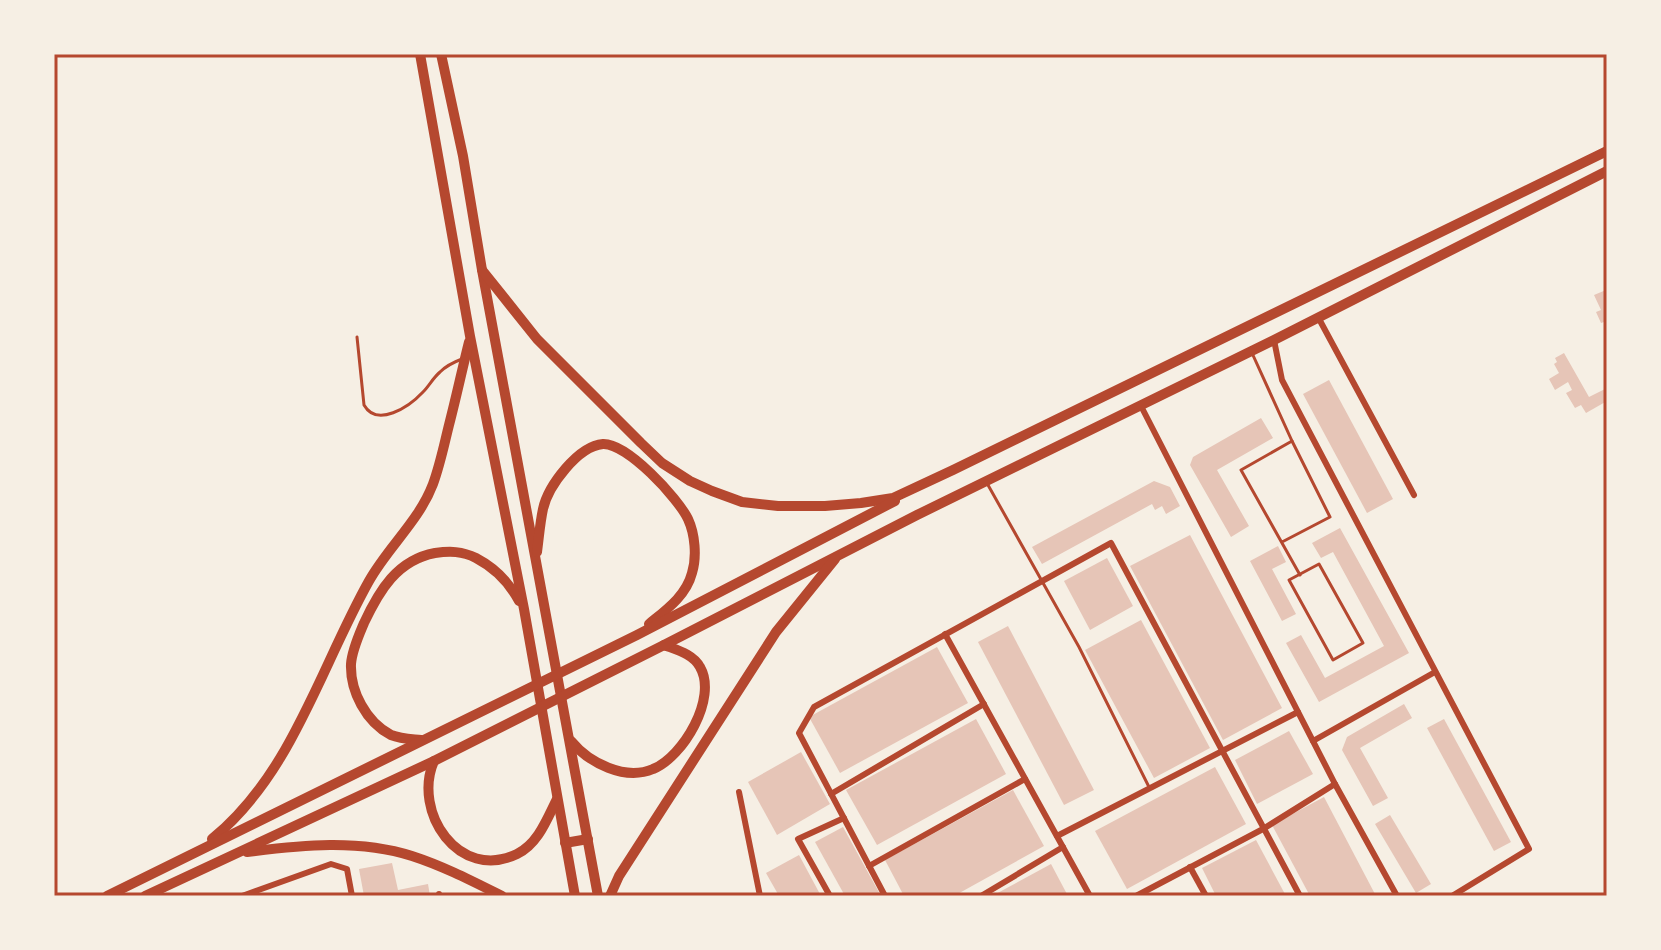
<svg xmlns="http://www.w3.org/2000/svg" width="1661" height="950" font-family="Cabin,sans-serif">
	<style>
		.building { fill: #e6c5b7 }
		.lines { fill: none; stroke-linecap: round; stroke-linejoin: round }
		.service { stroke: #b5482f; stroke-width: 3 }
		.minor { stroke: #b5482f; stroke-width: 6 }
		.trunk { stroke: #b5482f; stroke-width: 10 }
		.neatline { fill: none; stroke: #b5482f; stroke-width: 3 }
	</style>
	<rect width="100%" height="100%" fill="#f6efe4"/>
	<g class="building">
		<polygon points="1606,290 1607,321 1601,323 1596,312 1601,310 1594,295"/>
		<polygon points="1564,353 1589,397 1607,388 1607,401 1586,413 1581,405 1575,408 1566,393 1572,390 1568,382 1555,390 1549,379 1559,373 1554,364 1557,362 1555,358"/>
		<polygon points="1329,380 1393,499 1367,513 1303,394"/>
		<polygon points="1261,418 1273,438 1217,470 1249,526 1231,537 1190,465 1193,457"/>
		<polygon points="1154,481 1170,487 1180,506 1166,514 1162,506 1155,510 1152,504 1042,564 1032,547"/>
		<polygon points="1340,528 1409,653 1319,702 1286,643 1301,635 1325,678 1384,646 1333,552 1321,558 1312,543"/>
		<polygon points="1190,535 1282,708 1223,740 1130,566"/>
		<polygon points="1278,546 1286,562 1272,569 1296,614 1282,621 1250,561"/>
		<polygon points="1107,558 1133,606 1090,630 1064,581"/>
		<polygon points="1141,620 1210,748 1154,778 1085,650"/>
		<polygon points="1008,626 1094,790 1064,805 978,642"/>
		<polygon points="937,647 968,703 840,773 809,717"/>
		<polygon points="1404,704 1412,718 1360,748 1388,798 1373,806 1342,750 1347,737"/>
		<polygon points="976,719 1006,774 877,845 846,790"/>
		<polygon points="1444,719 1511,842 1494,851 1427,728"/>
		<polygon points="1289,731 1313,774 1257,804 1235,760"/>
		<polygon points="801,752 830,804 777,835 748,782"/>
		<polygon points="1215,767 1246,824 1127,889 1095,831"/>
		<polygon points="1013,790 1044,846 954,896 904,896 885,860"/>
		<polygon points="1324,797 1376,896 1310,896 1272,825"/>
		<polygon points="1390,815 1431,884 1416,893 1375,824"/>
		<polygon points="843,827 881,896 845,896 815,842"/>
		<polygon points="1256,840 1286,896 1216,896 1202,868"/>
		<polygon points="799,855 821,896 779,896 766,873"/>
		<polygon points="392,863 398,890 428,884 430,896 364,896 359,869"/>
		<polygon points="1051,864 1068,896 992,896"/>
	</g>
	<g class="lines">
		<g class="service">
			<path d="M 357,337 L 364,405 C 377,428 409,407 423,392 C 429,386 433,378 440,372 C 446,366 454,362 462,359"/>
			<polyline points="1252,353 1292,441"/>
			<polyline points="988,485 1079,647 1150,789"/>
			<polyline points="1282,542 1330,517 1292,441 1241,470 1300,575"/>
			<polygon points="1319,564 1363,643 1333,660 1289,580"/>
		</g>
		<g class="minor">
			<polyline points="1318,317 1414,495"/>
			<polyline points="1274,340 1282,380 1529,849 1452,896"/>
			<polyline points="1141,406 1335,784 1397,896"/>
			<polyline points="945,634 1090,896"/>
			<polyline points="1313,741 1435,672"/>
			<polyline points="739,792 760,896"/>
			<polyline points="831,794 984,704"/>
			<polyline points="1057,836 1298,712"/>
			<polyline points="869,866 1025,779"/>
			<polyline points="1190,867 1206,896"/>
			<polyline points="439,894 439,896"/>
			<polyline points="242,896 331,864 347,869 352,896"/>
			<polyline points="830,896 798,839 844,818"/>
			<polyline points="885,896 799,733 814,707 1111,543 1300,896"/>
			<polyline points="981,896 1063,847"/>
			<polyline points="1136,896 1263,829 1335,784"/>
		</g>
		<g class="trunk">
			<polyline points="420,54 470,336 524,609 575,896"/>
			<polyline points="441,54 463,156 482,270 598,896"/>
			<polyline points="482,270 537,339 641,443 662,463 690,481 712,491 742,502 778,506 825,506 861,503 893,498 953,470 1607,151"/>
			<path d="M 537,552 C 539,537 540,523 543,509 C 548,486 578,446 603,444 C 627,443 678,498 688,519 C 695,534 697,557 692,573 C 686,596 666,610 649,624"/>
			<path d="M 421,740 C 411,739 401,739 391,735 C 366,722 350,691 351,664 C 352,650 359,635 364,623 C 379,591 397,560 435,553 C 450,551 462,551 476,558 C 495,568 509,582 519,601"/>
			<path d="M 571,741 C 589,763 625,781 653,769 C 683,757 718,698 700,667 C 693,654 677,650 664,645"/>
			<path d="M 434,761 C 412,812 459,882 517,854 C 538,844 547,819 557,799"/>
			<path d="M 212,839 C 292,774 320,668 369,581 C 388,547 419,521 433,484 C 440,465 444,445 449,425 C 456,398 462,370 469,342"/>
			<polyline points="565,843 588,839"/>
			<path d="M 247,852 C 301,845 359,839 412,856 C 443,866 472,881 502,896"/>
			<polyline points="107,896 637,635 895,501"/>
			<polyline points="145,896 434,761 664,645 917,515 1274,340 1607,171"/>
			<polyline points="610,896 619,876 776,632 835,559"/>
		</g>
	</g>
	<rect width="1661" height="950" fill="none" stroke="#f6efe4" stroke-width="112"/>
	<rect x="56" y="56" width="1549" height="838" class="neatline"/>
</svg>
